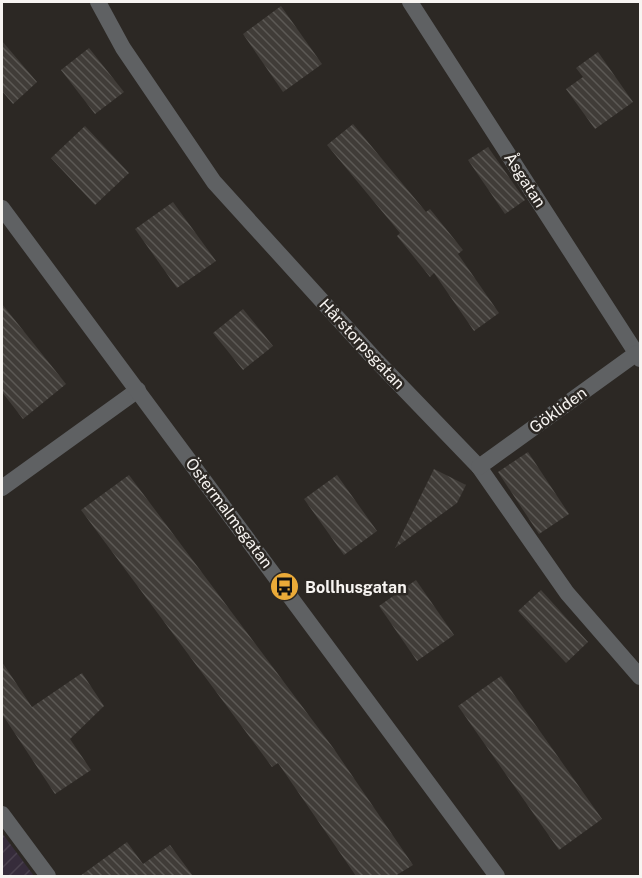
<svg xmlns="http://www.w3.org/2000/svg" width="642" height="878" font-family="'Public Sans',sans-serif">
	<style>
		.industrial { fill: url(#industrial-furrows) }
		.building { fill: url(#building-back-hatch) }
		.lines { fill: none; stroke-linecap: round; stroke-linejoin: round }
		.minor { stroke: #5f6163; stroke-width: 16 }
		.tertiary { stroke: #5f6163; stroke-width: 16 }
		.labels { text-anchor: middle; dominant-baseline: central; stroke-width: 5; stroke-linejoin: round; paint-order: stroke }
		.street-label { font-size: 16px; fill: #f7f4f1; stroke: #2c2824 }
		.poi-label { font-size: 16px; font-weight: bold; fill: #f7f4f1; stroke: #2c2824; text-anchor: start }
	</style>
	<defs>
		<pattern id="industrial-furrows" width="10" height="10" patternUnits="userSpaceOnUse" patternTransform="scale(1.5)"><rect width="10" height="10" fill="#362c3b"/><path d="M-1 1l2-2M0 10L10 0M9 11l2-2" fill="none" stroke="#4a414e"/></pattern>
		<pattern id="building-back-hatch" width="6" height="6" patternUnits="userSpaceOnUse" patternTransform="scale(1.5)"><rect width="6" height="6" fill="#403c38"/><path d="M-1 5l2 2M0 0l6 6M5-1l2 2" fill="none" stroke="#5c5955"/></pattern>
	</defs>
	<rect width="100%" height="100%" fill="#2c2824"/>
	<polygon class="industrial" points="2,833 34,876 2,876"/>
	<g class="building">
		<polygon points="281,6 322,64 283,92 243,34"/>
		<polygon points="2,41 37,82 13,104 2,91"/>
		<polygon points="89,48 124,92 95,114 61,70"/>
		<polygon points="598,52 633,102 595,129 566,89 583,77 576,68"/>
		<polygon points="353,124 426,212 430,209 463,250 458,254 499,313 474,331 434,273 430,277 397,236 400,233 327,145"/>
		<polygon points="85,126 129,173 95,205 51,158"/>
		<polygon points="488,147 525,200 505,214 468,160"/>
		<polygon points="173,202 216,261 177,288 135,229"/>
		<polygon points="2,304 66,384 23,419 2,392"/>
		<polygon points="243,309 273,346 243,370 213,333"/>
		<polygon points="528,452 569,514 539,534 498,472"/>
		<polygon points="434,469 466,485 457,503 395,548"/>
		<polygon points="129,475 334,749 413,865 395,876 356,876 278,763 272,767 81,510"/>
		<polygon points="337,475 377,531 344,555 304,499"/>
		<polygon points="416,580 454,635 417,661 379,606"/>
		<polygon points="541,590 588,642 566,663 518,611"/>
		<polygon points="2,662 32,707 82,673 104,706 70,739 91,770 55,794 2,714"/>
		<polygon points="501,676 602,819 559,850 458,706"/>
		<polygon points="127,842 143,864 170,845 193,876 80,876"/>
	</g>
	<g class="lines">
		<g class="minor">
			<polyline points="98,2 123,48 214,182 372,356 479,467 567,593 640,677"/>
			<polyline points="410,2 640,359"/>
			<polyline points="479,467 637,353"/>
			<polyline points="2,488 138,390"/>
			<polyline points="2,814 48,876"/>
		</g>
		<polyline class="tertiary" points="2,208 497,876"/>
	</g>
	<defs>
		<symbol id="bus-disc" viewBox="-11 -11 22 22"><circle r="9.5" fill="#eaaa38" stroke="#2c2824"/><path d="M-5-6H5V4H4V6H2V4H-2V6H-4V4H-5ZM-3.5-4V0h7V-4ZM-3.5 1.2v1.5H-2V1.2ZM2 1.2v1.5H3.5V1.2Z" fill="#111"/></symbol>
	</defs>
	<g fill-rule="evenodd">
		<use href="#bus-disc" x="268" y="570" width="33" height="33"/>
	</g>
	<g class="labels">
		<g class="street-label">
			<text transform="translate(525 180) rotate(57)">Åsgatan</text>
			<text transform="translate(362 344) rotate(47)">Hårstorpsgatan</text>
			<text transform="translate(558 410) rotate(-36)">Gökliden</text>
			<text transform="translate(229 513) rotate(53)">Östermalmsgatan</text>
		</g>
		<g class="poi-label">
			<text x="305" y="587">Bollhusgatan</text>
		</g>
	</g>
	<rect width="642" height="878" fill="none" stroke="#f7f4f1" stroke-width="6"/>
</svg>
